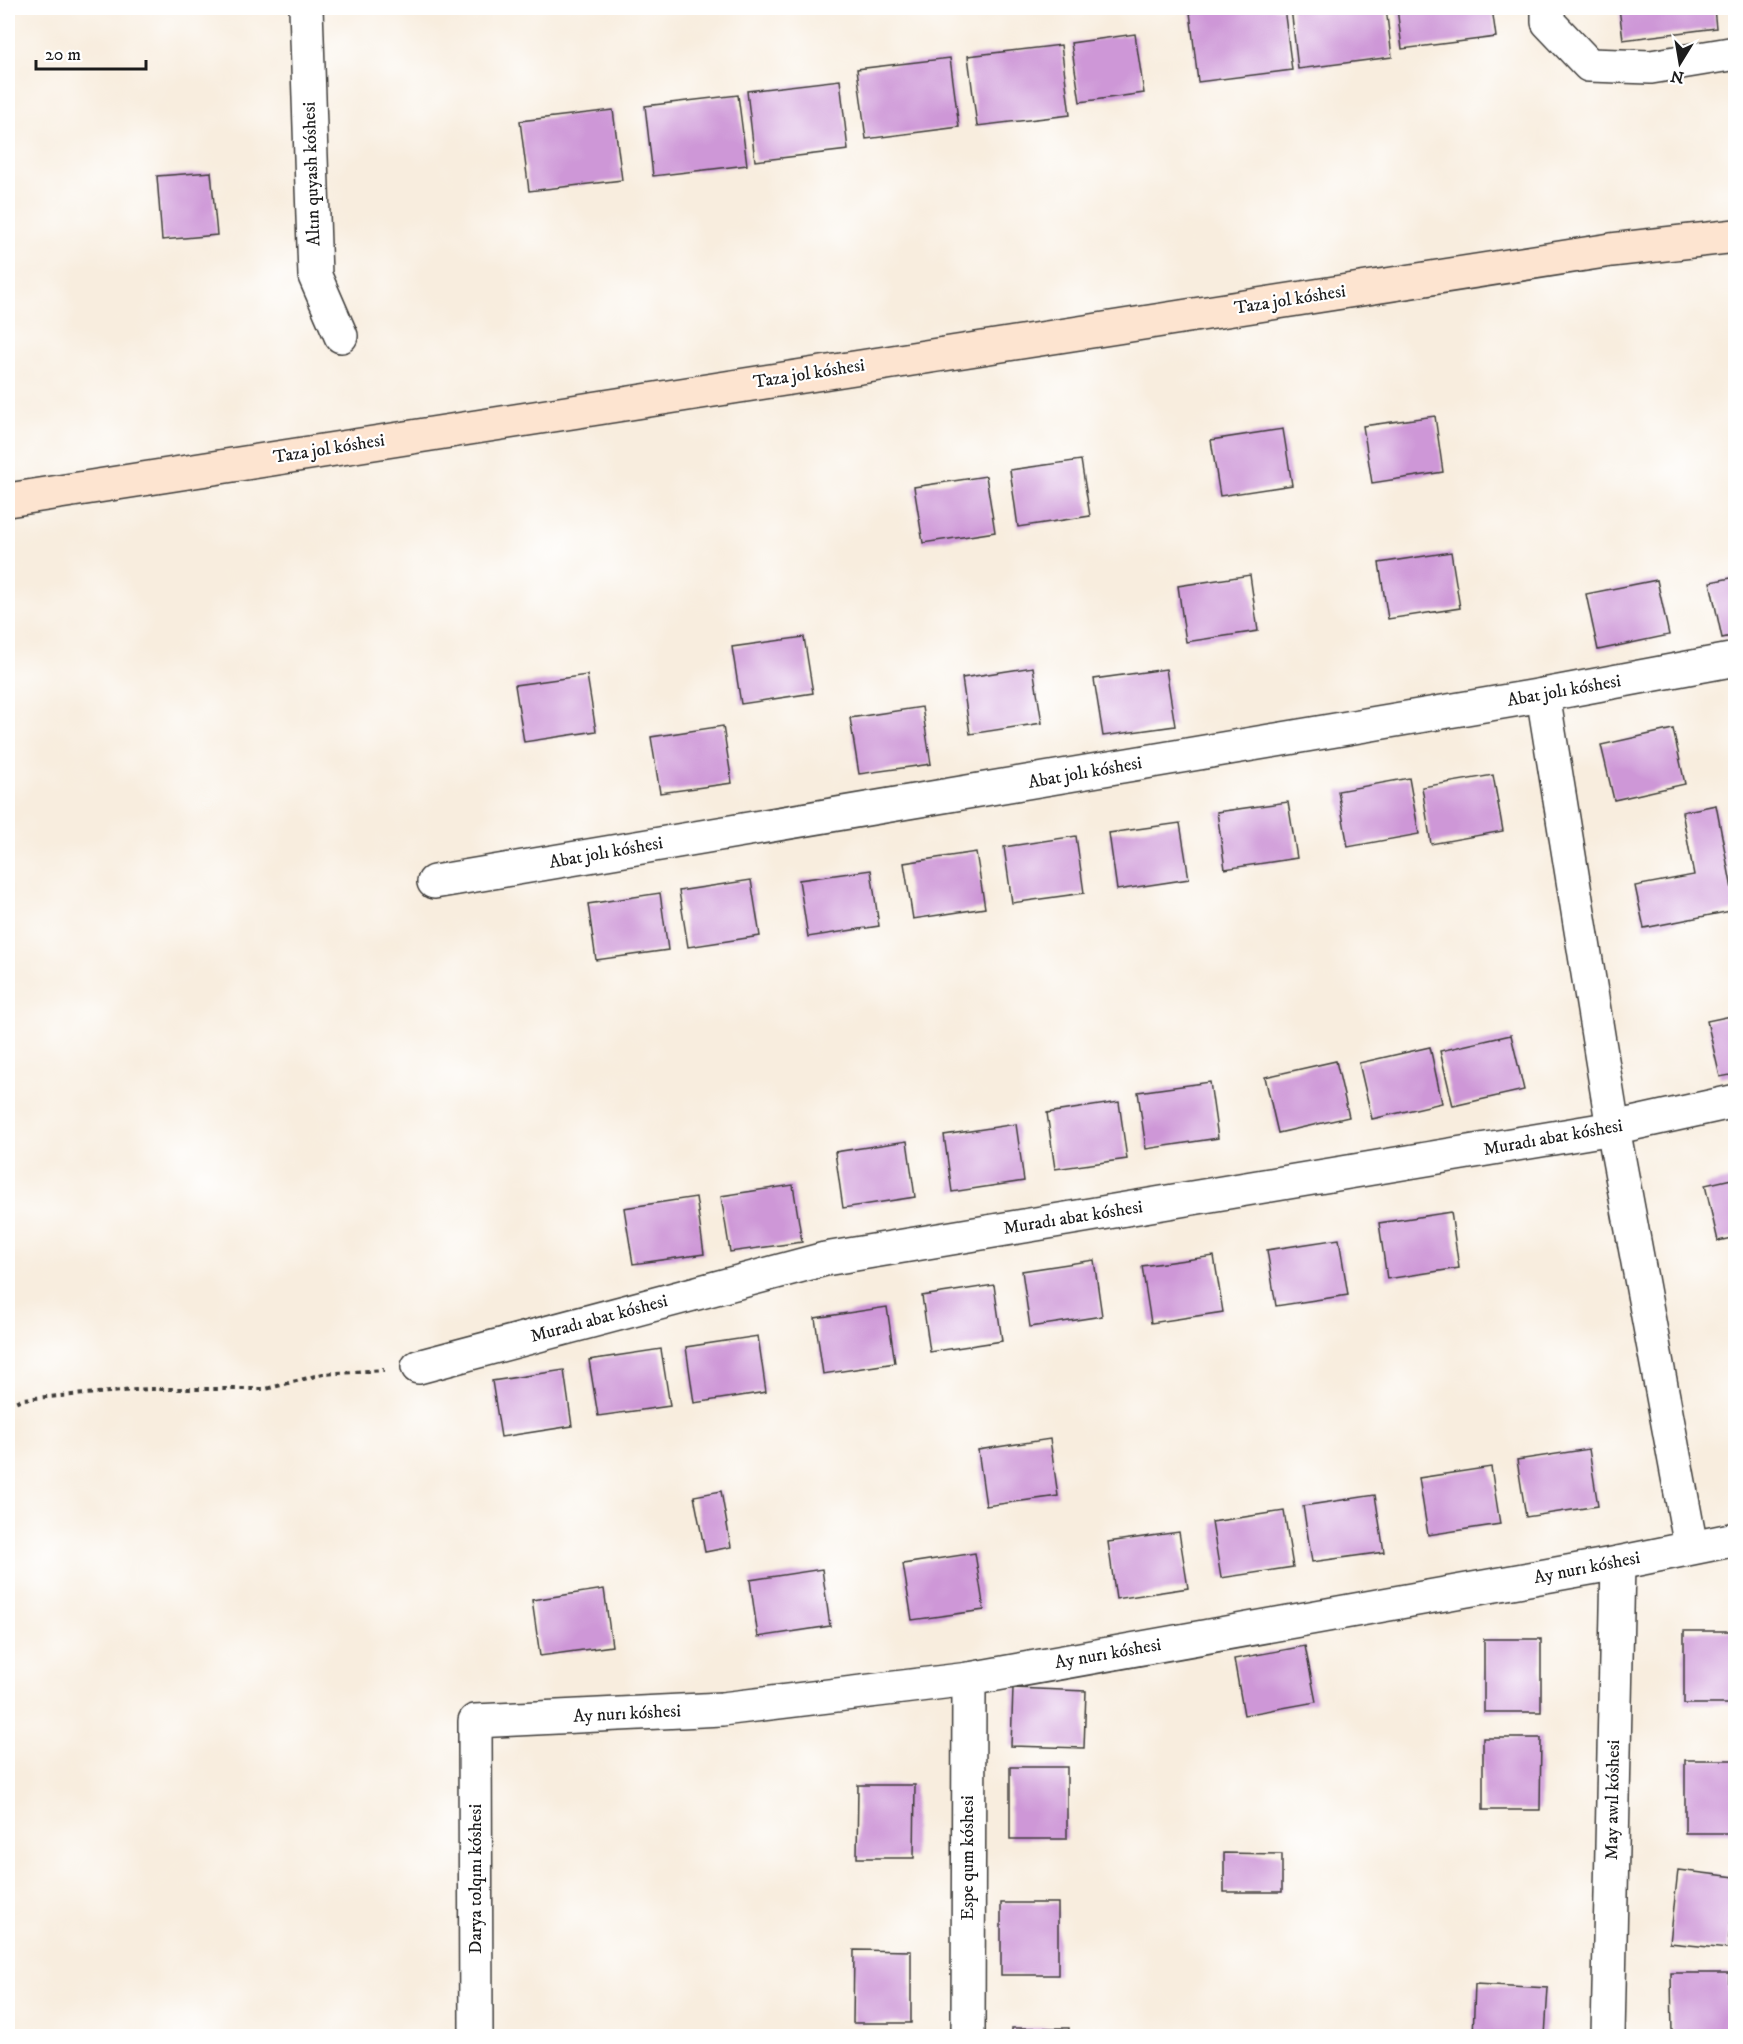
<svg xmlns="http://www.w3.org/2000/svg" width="1743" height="2044" font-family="'IM FELL DW Pica',serif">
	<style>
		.building { fill: #ce97d7 }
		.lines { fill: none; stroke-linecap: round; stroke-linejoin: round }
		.street-casing { stroke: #3d3b39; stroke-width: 36 }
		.secondary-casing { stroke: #3d3b39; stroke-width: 36 }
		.path { stroke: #3d3b39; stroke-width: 4; stroke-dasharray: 4.5 4.5; stroke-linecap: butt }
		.street { stroke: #fff; stroke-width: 33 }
		.secondary { stroke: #fde4d0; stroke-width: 33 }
		.labels { text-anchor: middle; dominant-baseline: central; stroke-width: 4.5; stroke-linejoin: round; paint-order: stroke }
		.street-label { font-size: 18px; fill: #1c1c1c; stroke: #fff }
	</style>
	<rect width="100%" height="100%" fill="#fff"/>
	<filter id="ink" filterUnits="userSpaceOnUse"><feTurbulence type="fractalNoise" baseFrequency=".0167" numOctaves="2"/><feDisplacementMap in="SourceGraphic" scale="12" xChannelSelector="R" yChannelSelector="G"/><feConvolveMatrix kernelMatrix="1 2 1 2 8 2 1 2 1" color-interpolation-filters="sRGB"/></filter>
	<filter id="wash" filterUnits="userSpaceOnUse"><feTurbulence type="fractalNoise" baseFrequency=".008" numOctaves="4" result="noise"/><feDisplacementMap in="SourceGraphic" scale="24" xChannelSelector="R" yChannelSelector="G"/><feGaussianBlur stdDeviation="1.35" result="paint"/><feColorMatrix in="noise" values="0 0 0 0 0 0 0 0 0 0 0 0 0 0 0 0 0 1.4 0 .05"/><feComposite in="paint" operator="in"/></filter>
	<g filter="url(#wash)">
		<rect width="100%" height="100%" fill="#f8edde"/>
		<g id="blocks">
			<g class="building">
				<polygon points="1227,8 1284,8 1292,70 1198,82 1190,12"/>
				<polygon points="1291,8 1386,8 1392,57 1298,69"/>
				<polygon points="1397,8 1492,8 1496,37 1402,49"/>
				<polygon points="1619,8 1714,8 1716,28 1623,40"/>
				<polygon points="1135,34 1144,93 1080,102 1071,43"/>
				<polygon points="1061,45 1070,115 977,126 968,56"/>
				<polygon points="950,58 959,127 866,139 857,69"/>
				<polygon points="840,80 848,150 755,161 747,91"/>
				<polygon points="738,95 747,165 653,176 645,106"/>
				<polygon points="613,110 622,180 529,191 520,121"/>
				<polygon points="211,172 217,235 162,240 157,176"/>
				<polygon points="1435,416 1443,472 1372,483 1363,426"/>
				<polygon points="1283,429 1292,485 1220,496 1211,440"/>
				<polygon points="1081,460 1090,516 1018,527 1010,470"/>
				<polygon points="986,476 995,532 923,543 914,487"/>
				<polygon points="1451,552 1460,608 1388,619 1379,563"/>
				<polygon points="1250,575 1258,631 1186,642 1178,586"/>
				<polygon points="1736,577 1736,635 1722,638 1710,582"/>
				<polygon points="1657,580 1669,635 1598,650 1586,594"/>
				<polygon points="804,637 813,693 741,704 732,647"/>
				<polygon points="1033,667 1042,723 970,734 962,678"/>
				<polygon points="1166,669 1175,726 1103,736 1094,679"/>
				<polygon points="587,675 596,731 524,742 515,685"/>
				<polygon points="922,707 931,764 859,774 850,718"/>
				<polygon points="723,726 732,783 660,793 651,737"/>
				<polygon points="1673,729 1685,784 1614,800 1601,745"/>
				<polygon points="1493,775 1503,831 1431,844 1422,787"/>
				<polygon points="1409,778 1419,834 1348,847 1338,791"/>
				<polygon points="1288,802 1297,858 1225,869 1217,812"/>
				<polygon points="1716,805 1736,910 1644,928 1635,886 1694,875 1682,812"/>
				<polygon points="1180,823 1189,879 1117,890 1109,833"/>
				<polygon points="1076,836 1084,893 1012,903 1004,847"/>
				<polygon points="976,852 985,908 913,919 904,863"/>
				<polygon points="871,870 879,926 808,937 799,880"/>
				<polygon points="751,880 760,936 688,947 679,891"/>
				<polygon points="660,893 668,950 596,960 588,904"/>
				<polygon points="1736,1015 1736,1074 1720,1077 1707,1021"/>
				<polygon points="1511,1035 1524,1090 1453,1106 1440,1051"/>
				<polygon points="1430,1047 1442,1103 1372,1119 1359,1063"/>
				<polygon points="1336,1061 1349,1117 1278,1133 1265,1077"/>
				<polygon points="1210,1082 1218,1138 1146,1149 1138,1092"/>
				<polygon points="1119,1102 1127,1159 1055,1169 1047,1113"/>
				<polygon points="1016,1124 1024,1181 952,1192 944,1135"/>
				<polygon points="907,1141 915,1197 843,1208 835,1152"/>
				<polygon points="1736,1178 1736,1237 1718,1241 1705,1185"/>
				<polygon points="793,1185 802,1242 730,1252 721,1196"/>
				<polygon points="696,1197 704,1254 633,1264 624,1208"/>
				<polygon points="1451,1212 1459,1268 1387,1279 1379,1223"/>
				<polygon points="1339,1239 1348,1295 1276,1306 1267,1250"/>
				<polygon points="1214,1256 1223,1312 1151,1323 1142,1266"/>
				<polygon points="1094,1260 1102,1316 1030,1327 1022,1271"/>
				<polygon points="994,1285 1002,1341 930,1352 922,1296"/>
				<polygon points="887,1307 895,1363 823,1374 815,1318"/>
				<polygon points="758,1336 766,1392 694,1403 686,1347"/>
				<polygon points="661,1349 670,1406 598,1416 589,1360"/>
				<polygon points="564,1370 572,1426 501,1437 492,1381"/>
				<polygon points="1050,1439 1058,1496 986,1506 978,1450"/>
				<polygon points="1589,1449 1598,1506 1526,1517 1517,1460"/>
				<polygon points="1491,1467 1500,1524 1428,1535 1419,1478"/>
				<polygon points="721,1491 731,1547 705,1552 694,1496"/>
				<polygon points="1375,1495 1384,1552 1312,1562 1303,1506"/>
				<polygon points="1284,1511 1293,1567 1221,1578 1212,1522"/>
				<polygon points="1179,1532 1188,1588 1116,1599 1108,1542"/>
				<polygon points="975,1553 984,1610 912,1620 903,1564"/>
				<polygon points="822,1569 830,1626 758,1637 750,1580"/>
				<polygon points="604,1589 612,1646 540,1656 532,1600"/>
				<rect x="1684" y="1631" width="52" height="73"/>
				<rect x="1484" y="1639" width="57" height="73"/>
				<polygon points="1305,1646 1316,1702 1244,1715 1234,1659"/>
				<polygon points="1013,1688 1086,1691 1084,1748 1011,1746"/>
				<polygon points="1483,1738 1541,1738 1540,1810 1483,1810"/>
				<rect x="1685" y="1760" width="51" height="73"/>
				<rect x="1010" y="1767" width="57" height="72"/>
				<polygon points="858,1785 915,1785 914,1858 857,1858"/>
				<polygon points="1224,1853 1282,1854 1282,1892 1224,1892"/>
				<polygon points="1678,1870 1735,1877 1728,1949 1670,1943"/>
				<rect x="1001" y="1903" width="57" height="72"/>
				<polygon points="854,1950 911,1951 911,2023 853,2023"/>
				<polygon points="1671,1973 1729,1973 1729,2036 1672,2036"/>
				<polygon points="1475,1984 1548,1988 1545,2036 1473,2036"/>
				<rect x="1012" y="2028" width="57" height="8"/>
			</g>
		</g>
	</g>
	<g filter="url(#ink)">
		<use href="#blocks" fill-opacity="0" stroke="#3d3b39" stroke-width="1.5"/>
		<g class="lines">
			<defs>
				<g id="street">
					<polyline points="306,8 315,276 341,336"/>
					<polyline points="1548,8 1548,22 1589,65 1651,67 1736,53"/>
					<polyline points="1543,695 1613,1128 1691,1547"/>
					<polyline points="434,882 1543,695 1736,659"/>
					<polyline points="418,1367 825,1259 1613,1128 1736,1101"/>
					<polyline points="476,2036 475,1721 722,1709 969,1679 1618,1563 1736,1539"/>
					<polyline points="968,2036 969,1679"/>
					<polyline points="1608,2036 1618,1563"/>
				</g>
				<polyline id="secondary" points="8,500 1611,250 1736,236"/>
			</defs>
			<use href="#street" class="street-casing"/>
			<use href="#secondary" class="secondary-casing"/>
			<polyline class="path" points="8,1405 22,1399 148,1389 266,1389 323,1374 384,1370"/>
			<use href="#street" class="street"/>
			<use href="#secondary" class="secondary"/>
		</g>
	</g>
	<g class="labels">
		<g class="street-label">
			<text transform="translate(312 174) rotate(-92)">Altın quyash kóshesi</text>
			<text transform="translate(1290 300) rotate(-9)">Taza jol kóshesi</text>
			<text transform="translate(809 374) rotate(-9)">Taza jol kóshesi</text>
			<text transform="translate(329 449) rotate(-9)">Taza jol kóshesi</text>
			<text transform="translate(1564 691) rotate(-10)">Abat jolı kóshesi</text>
			<text transform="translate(1085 773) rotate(-10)">Abat jolı kóshesi</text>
			<text transform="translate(606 853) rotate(-10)">Abat jolı kóshesi</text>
			<text transform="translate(1553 1138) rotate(-10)">Muradı abat kóshesi</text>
			<text transform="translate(1073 1218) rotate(-9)">Muradı abat kóshesi</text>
			<text transform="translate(599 1319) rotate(-15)">Muradı abat kóshesi</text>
			<text transform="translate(1587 1568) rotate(-11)">Ay nurı kóshesi</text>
			<text transform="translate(1108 1654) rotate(-10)">Ay nurı kóshesi</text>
			<text transform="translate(627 1714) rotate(-3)">Ay nurı kóshesi</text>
			<text transform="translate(1613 1800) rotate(-89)">May awıl kóshesi</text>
			<text transform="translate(968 1858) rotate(-90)">Espe qum kóshesi</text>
			<text transform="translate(476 1879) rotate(-90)">Darya tolqını kóshesi</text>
		</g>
	</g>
	<rect width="1743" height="2044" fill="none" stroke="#fff" stroke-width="30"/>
	<g transform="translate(1680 63) rotate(191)" stroke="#ffffff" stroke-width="4.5" paint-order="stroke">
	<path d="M0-4.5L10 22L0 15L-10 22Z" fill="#1c1c1c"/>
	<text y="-9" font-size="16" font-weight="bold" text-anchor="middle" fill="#1c1c1c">N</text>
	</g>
	<path d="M36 60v9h110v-9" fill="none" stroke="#1c1c1c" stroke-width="3"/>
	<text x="45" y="60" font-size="18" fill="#1c1c1c" stroke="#ffffff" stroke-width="4.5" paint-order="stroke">20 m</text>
</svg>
